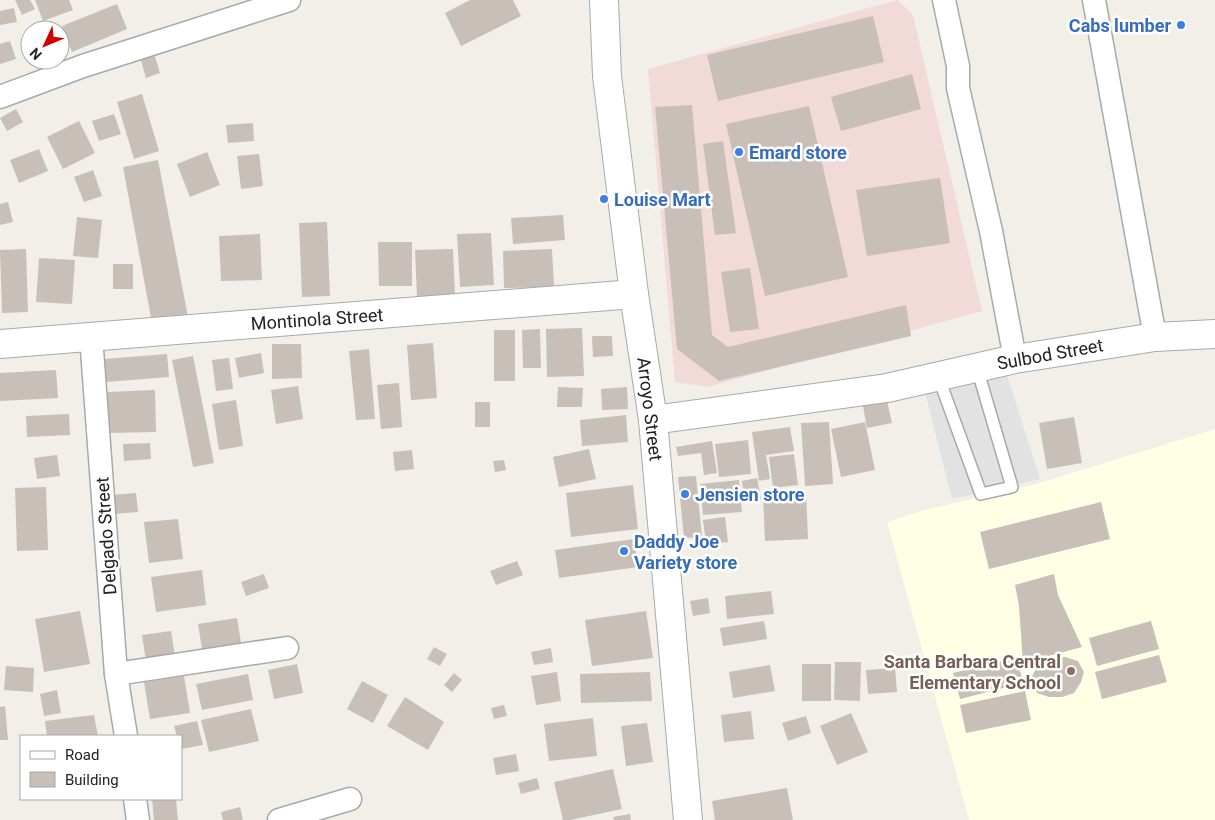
<svg xmlns="http://www.w3.org/2000/svg" width="1215" height="820" font-family="Roboto,sans-serif">
	<style>
		.commercial { fill: #f2dad9 }
		.education { fill: #ffffe5 }
		.parking { fill: #e2e2e2 }
		.building { fill: #c7bfb8 }
		.lines { fill: none; stroke-linecap: round; stroke-linejoin: round }
		.service-casing { stroke: #a9a9a9; stroke-width: 14 }
		.minor-casing { stroke: #a9a9a9; stroke-width: 25 }
		.tertiary-casing { stroke: #a9a9a9; stroke-width: 30 }
		.service { stroke: #fff; stroke-width: 11 }
		.minor { stroke: #fff; stroke-width: 22 }
		.tertiary { stroke: #fff; stroke-width: 28 }
		.shop-dot { fill: #3f7fe0; stroke: #fff; stroke-width: 2 }
		.education-dot { fill: #8d6e63; stroke: #fff; stroke-width: 2 }
		.labels { text-anchor: middle; dominant-baseline: central; stroke-width: 5; stroke-linejoin: round; paint-order: stroke }
		.shop-label { font-size: 18px; font-weight: bold; fill: #366cbe; stroke: #fff; text-anchor: start }
		.street-label { font-size: 18px; fill: #222; stroke: #fff }
		.education-label { font-size: 18px; font-weight: bold; fill: #785e54; stroke: #fff; text-anchor: end }
	</style>
	<rect width="100%" height="100%" fill="#f2efe9"/>
	<polygon class="commercial" points="897,0 913,15 982,311 708,387 675,382 648,69"/>
	<polygon class="education" points="1215,429 1215,820 969,820 887,522 925,510 1036,484"/>
	<polygon class="parking" points="1007,375 1040,479 952,499 925,392"/>
	<g class="building">
		<polygon points="15,0 30,0 35,9 22,15"/>
		<polygon points="35,0 69,0 73,10 43,21"/>
		<polygon points="470,0 513,0 521,16 461,46 445,13"/>
		<polygon points="117,4 127,29 72,52 62,26"/>
		<polygon points="14,8 17,22 0,25 0,11"/>
		<polygon points="873,16 884,62 718,101 707,55"/>
		<polygon points="10,41 16,59 0,64 0,44"/>
		<polygon points="154,53 160,73 146,78 140,57"/>
		<polygon points="912,74 921,109 841,131 831,97"/>
		<polygon points="142,94 159,151 134,159 117,102"/>
		<polygon points="692,105 712,335 728,347 906,305 911,336 719,381 677,349 655,107"/>
		<polygon points="809,106 848,277 765,296 726,124"/>
		<polygon points="16,109 23,122 7,131 0,118"/>
		<polygon points="114,114 121,134 99,141 92,121"/>
		<polygon points="79,121 95,153 63,169 47,137"/>
		<polygon points="253,123 254,141 228,143 226,125"/>
		<polygon points="723,141 736,233 715,235 703,144"/>
		<polygon points="39,149 48,171 19,183 10,160"/>
		<polygon points="207,152 220,185 190,197 177,164"/>
		<polygon points="259,154 263,186 241,189 237,156"/>
		<polygon points="158,160 188,317 152,323 123,167"/>
		<polygon points="93,170 102,196 84,202 74,177"/>
		<polygon points="940,178 950,243 867,256 856,190"/>
		<polygon points="8,202 13,222 0,225 0,204"/>
		<polygon points="563,215 565,240 513,244 511,218"/>
		<polygon points="77,217 102,220 98,258 73,256"/>
		<polygon points="327,222 330,296 302,297 299,223"/>
		<polygon points="491,233 494,285 460,287 457,234"/>
		<polygon points="260,234 262,280 221,281 219,236"/>
		<polygon points="378,242 412,242 412,286 379,286"/>
		<polygon points="26,249 28,312 2,313 0,250"/>
		<polygon points="453,249 455,296 417,297 415,250"/>
		<polygon points="552,249 554,287 504,288 503,251"/>
		<polygon points="39,258 75,260 72,304 36,302"/>
		<rect x="113" y="264" width="20" height="25"/>
		<polygon points="750,268 759,329 730,332 721,272"/>
		<polygon points="582,328 584,376 547,377 546,329"/>
		<polygon points="540,329 541,368 523,368 522,330"/>
		<rect x="494" y="330" width="21" height="51"/>
		<polygon points="592,336 612,336 613,356 593,357"/>
		<polygon points="433,343 437,398 411,400 407,345"/>
		<polygon points="272,344 301,344 302,378 272,379"/>
		<polygon points="369,349 375,419 356,420 349,351"/>
		<polygon points="261,353 264,373 239,378 235,358"/>
		<polygon points="167,354 169,377 106,382 104,359"/>
		<polygon points="193,356 214,463 193,467 172,360"/>
		<polygon points="229,358 233,389 216,391 212,360"/>
		<polygon points="56,370 58,398 0,401 0,373"/>
		<polygon points="399,383 402,427 381,429 377,385"/>
		<polygon points="298,386 303,419 276,424 271,390"/>
		<polygon points="558,387 583,388 582,407 557,407"/>
		<polygon points="627,387 628,409 602,410 601,389"/>
		<polygon points="155,390 156,432 109,433 107,392"/>
		<polygon points="236,400 243,446 219,450 212,404"/>
		<polygon points="887,401 892,423 867,428 863,406"/>
		<rect x="475" y="402" width="15" height="25"/>
		<polygon points="69,414 70,435 27,437 26,416"/>
		<polygon points="626,415 628,442 582,446 580,420"/>
		<polygon points="1074,417 1082,463 1047,469 1039,423"/>
		<polygon points="829,422 833,484 805,486 801,423"/>
		<polygon points="865,422 875,470 841,477 831,429"/>
		<polygon points="790,427 794,451 766,455 770,479 759,481 752,432"/>
		<polygon points="748,440 751,474 719,477 715,444"/>
		<polygon points="712,441 717,473 704,475 701,453 678,456 676,447"/>
		<polygon points="150,443 151,459 124,461 123,444"/>
		<polygon points="589,449 596,479 559,487 553,457"/>
		<polygon points="412,450 414,469 395,471 393,452"/>
		<polygon points="794,454 798,485 773,488 769,457"/>
		<polygon points="57,455 60,476 37,479 34,458"/>
		<polygon points="504,460 506,470 495,472 493,461"/>
		<polygon points="696,476 702,537 684,538 678,477"/>
		<polygon points="757,478 761,499 745,501 742,481"/>
		<polygon points="739,480 742,512 703,515 700,484"/>
		<polygon points="633,485 638,529 571,537 566,493"/>
		<polygon points="46,487 48,550 17,551 15,488"/>
		<polygon points="806,492 808,539 765,541 763,494"/>
		<polygon points="136,493 138,512 112,514 111,495"/>
		<polygon points="1101,502 1110,539 989,569 980,532"/>
		<polygon points="725,517 728,542 706,544 703,520"/>
		<polygon points="178,519 183,559 149,563 144,522"/>
		<polygon points="634,539 638,567 559,578 555,550"/>
		<polygon points="517,561 523,575 496,585 490,571"/>
		<polygon points="202,570 206,605 156,612 151,577"/>
		<polygon points="264,574 269,588 246,596 241,582"/>
		<polygon points="1054,574 1058,595 1082,647 1023,663 1019,606 1015,585"/>
		<polygon points="771,591 774,614 727,619 725,596"/>
		<polygon points="708,598 710,613 693,616 690,601"/>
		<polygon points="80,611 90,664 44,672 35,619"/>
		<polygon points="646,611 653,658 592,666 585,620"/>
		<polygon points="237,618 242,649 203,655 198,624"/>
		<polygon points="764,621 767,639 723,646 720,628"/>
		<polygon points="1151,621 1159,649 1097,666 1089,638"/>
		<polygon points="171,631 175,657 146,661 142,635"/>
		<polygon points="434,647 447,654 440,666 427,659"/>
		<polygon points="551,648 553,662 534,665 531,652"/>
		<polygon points="1159,655 1167,682 1102,699 1095,672"/>
		<polygon points="1017,657 1023,683 960,699 953,673"/>
		<polygon points="1065,657 1078,661 1084,672 1081,682 1074,693 1062,697 1049,697 1037,693 1031,684 1031,678 1036,669 1044,663 1054,658"/>
		<polygon points="835,662 861,662 860,701 834,700"/>
		<polygon points="297,664 303,693 274,699 268,670"/>
		<rect x="802" y="664" width="29" height="37"/>
		<polygon points="770,665 775,691 733,698 729,672"/>
		<polygon points="6,666 34,668 33,692 4,690"/>
		<polygon points="895,668 897,692 868,694 866,670"/>
		<polygon points="557,672 561,701 536,705 531,676"/>
		<polygon points="650,672 652,701 581,703 580,674"/>
		<polygon points="454,673 462,680 452,692 444,685"/>
		<polygon points="248,674 253,700 202,710 196,684"/>
		<polygon points="184,676 190,713 150,719 144,682"/>
		<polygon points="362,681 388,695 373,723 347,709"/>
		<polygon points="57,690 61,713 44,716 40,694"/>
		<polygon points="1025,691 1031,720 966,733 960,705"/>
		<polygon points="405,697 444,722 428,750 387,726"/>
		<polygon points="504,705 507,716 494,719 491,708"/>
		<polygon points="5,706 8,740 0,740 0,707"/>
		<polygon points="251,709 259,741 209,752 201,720"/>
		<polygon points="751,711 754,739 724,742 721,715"/>
		<polygon points="851,713 868,752 837,765 820,726"/>
		<polygon points="94,715 98,736 47,736 45,721"/>
		<polygon points="806,716 811,733 788,741 782,723"/>
		<polygon points="593,718 597,756 549,761 544,724"/>
		<polygon points="197,721 203,745 181,749 181,736 177,736 174,726"/>
		<polygon points="647,723 653,762 626,766 621,726"/>
		<polygon points="516,754 519,771 496,775 493,758"/>
		<polygon points="613,769 622,809 570,820 563,820 554,782"/>
		<polygon points="537,778 540,789 521,794 518,783"/>
		<polygon points="787,788 793,820 715,820 712,801"/>
		<polygon points="152,799 176,799 178,820 154,820"/>
		<polygon points="240,807 243,820 223,820 221,812"/>
		<polygon points="630,814 631,820 614,820 613,817"/>
	</g>
	<g class="lines">
		<defs>
			<polyline id="service" points="938,376 981,494 1012,487 977,368"/>
			<g id="minor">
				<polyline points="944,0 958,66 958,88 991,231 1015,359"/>
				<polyline points="1094,0 1155,337"/>
				<polyline points="0,97 83,66 289,0"/>
				<polyline points="91,336 116,674 126,736"/>
				<polyline points="116,674 287,648"/>
				<polyline points="135,799 138,820"/>
				<polyline points="279,820 350,799"/>
			</g>
			<g id="tertiary">
				<polyline points="604,0 607,76 634,294 653,420 688,820"/>
				<polyline points="0,344 634,294"/>
				<polyline points="653,420 887,388 1015,359 1155,337 1215,334"/>
			</g>
		</defs>
		<use href="#service" class="service-casing"/>
		<use href="#minor" class="minor-casing"/>
		<use href="#tertiary" class="tertiary-casing"/>
		<use href="#service" class="service"/>
		<use href="#minor" class="minor"/>
		<use href="#tertiary" class="tertiary"/>
	</g>
	<g class="shop-dot">
		<circle cx="1181" cy="25" r="5"/>
		<circle cx="739" cy="152" r="5"/>
		<circle cx="604" cy="199" r="5"/>
		<circle cx="685" cy="494" r="5"/>
		<circle cx="624" cy="551" r="5"/>
	</g>
	<circle class="education-dot" cx="1071" cy="671" r="5"/>
	<g class="labels">
		<g class="shop-label">
			<text x="1171" y="25" text-anchor="end">Cabs lumber</text>
			<text x="749" y="152">Emard store</text>
			<text x="614" y="199">Louise Mart</text>
			<text x="695" y="494">Jensien store</text>
			<text x="634" y="541">Daddy Joe<tspan x="634" dy="21">Variety store</tspan></text>
		</g>
		<g class="street-label">
			<text transform="translate(317 319) rotate(-4)">Montinola Street</text>
			<text transform="translate(1050 354) rotate(-10)">Sulbod Street</text>
			<text transform="translate(650 409) rotate(83)">Arroyo Street</text>
			<text transform="translate(106 536) rotate(-94)">Delgado Street</text>
		</g>
		<g class="education-label">
			<text x="1061" y="661">Santa Barbara Central<tspan x="1061" dy="21">Elementary School</tspan></text>
		</g>
	</g>
	<rect x="20" y="735" width="162" height="65" fill="#ffffff" stroke="#a7a7a7"/>
	<rect x="30" y="751" width="25" height="8" fill="#ffffff" stroke="#a7a7a7"/>
	<text x="65" y="760" font-size="15" fill="#222222">Road</text>
	<rect x="30" y="772" width="25" height="15" fill="#c7bfb8" stroke="#a7a7a7"/>
	<text x="65" y="785" font-size="15" fill="#222222">Building</text>
	<g transform="translate(45 45) rotate(226)"><circle r="24" fill="#ffffff" stroke="#a7a7a7"/>
	<path d="M0-4L9 19L0 12L-9 19Z" fill="#d40000"/>
	<text y="-8" font-size="14" font-weight="bold" text-anchor="middle" fill="#222222">N</text>
	</g>
</svg>
